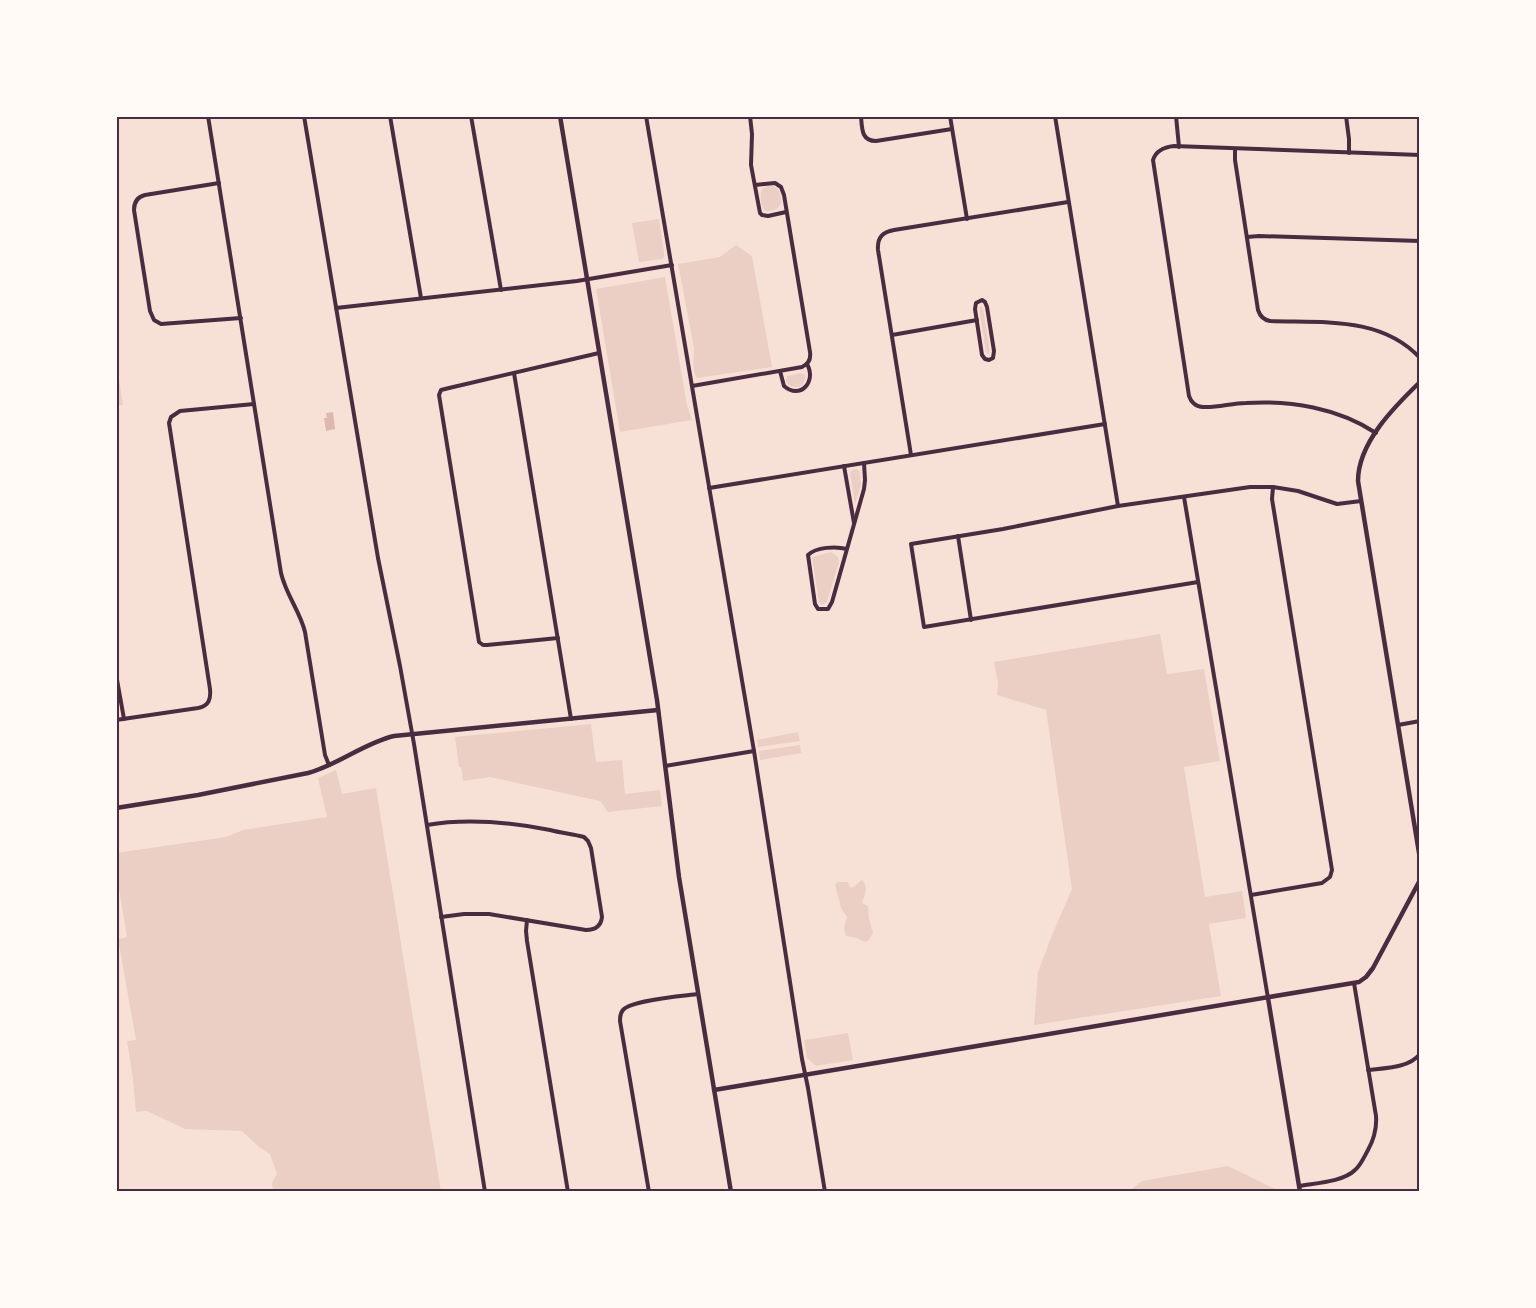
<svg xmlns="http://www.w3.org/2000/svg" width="1536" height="1308" font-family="'DejaVu Sans',sans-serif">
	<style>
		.green { fill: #ebcfc5 }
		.water { fill: #dcb8b0 }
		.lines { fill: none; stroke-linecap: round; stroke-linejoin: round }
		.minor { stroke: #4a2c40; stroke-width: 4 }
		.tertiary { stroke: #4a2c40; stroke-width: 4.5 }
		.neatline { fill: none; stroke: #4a2c40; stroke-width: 2 }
	</style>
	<rect width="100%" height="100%" fill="#f7e1d7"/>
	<g class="green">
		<path d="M 767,186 L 773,186 L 777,188 C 785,201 782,211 765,211 C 761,206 759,196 762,189 Z"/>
		<polygon points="659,219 664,252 664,257 662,259 639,262 632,223"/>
		<path d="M 736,245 L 752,256 L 772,367 L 697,378 C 691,369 694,359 694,348 L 678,264 L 720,257 Z"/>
		<polygon points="665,277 687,405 692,420 620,432 596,289"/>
		<polygon points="981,306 983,308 990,351 988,355 986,352 979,308"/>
		<polygon points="116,361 123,405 116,406"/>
		<path d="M 801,373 L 805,375 C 807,388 793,391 786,382 L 787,376 Z"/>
		<polygon points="857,469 860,472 861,485 855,504 850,473 852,470"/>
		<polygon points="831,552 838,557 839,562 827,602 822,605 819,603 812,557"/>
		<polygon points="1160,634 1167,674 1204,669 1220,761 1184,767 1205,897 1242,891 1246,918 1209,924 1221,996 1034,1025 1038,972 1052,935 1072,889 1046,710 997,695 998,683 994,662"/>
		<polygon points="591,724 596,762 622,760 625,794 660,790 662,806 608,812 600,801 490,777 463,781 461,767 459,767 455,737"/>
		<polygon points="798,732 800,741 758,747 757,740"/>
		<polygon points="800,745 801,753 760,760 759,751"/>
		<polygon points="336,770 342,794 376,788 441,1192 273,1192 272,1183 277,1174 270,1154 259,1147 242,1131 185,1129 147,1111 136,1112 133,1080 127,1041 136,1040 118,939 127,937 116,871 116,853 226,837 243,830 327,817 318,778"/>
		<path d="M 862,880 C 869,887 865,894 862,903 L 868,906 L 869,919 L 873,933 L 868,941 L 864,942 L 857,938 L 846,936 L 844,928 L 847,917 L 841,908 L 835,884 L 838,882 L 848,882 L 849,886 L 852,888 Z"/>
		<polygon points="848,1033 853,1060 816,1066 807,1058 804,1040"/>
		<polygon points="1228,1166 1281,1192 1128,1192 1142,1181"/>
	</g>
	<polygon class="water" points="333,412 335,429 326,431 324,418 327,418 326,413"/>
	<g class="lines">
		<g class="minor">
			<path d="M 208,116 L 281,573 C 286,595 300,611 305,632 L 325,755 L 329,765"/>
			<polyline points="304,116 378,558 400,666 414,744 485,1192"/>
			<polyline points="390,116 421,298"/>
			<polyline points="471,116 501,290"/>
			<polyline points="646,116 754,751 802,1059 808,1088 825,1192"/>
			<polyline points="750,116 752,134 751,165 760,213 762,215 768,216 786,212"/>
			<path d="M 861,116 C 862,128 861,141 876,141 L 952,129"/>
			<polyline points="950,116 967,219"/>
			<polyline points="1055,116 1118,506"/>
			<polyline points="1176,116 1179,147"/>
			<polyline points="1346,116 1349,139 1349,153"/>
			<path d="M 1235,150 L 1235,160 L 1258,310 C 1260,316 1264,320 1270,321 C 1322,323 1381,316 1420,358"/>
			<path d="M 219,183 L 145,195 C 137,197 134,202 134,210 L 150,311 L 154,320 L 161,324 L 241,318"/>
			<polyline points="1247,237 1259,236 1420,241"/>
			<polygon points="982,300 985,302 987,307 994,351 993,358 989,360 985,359 982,355 975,309 976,303"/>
			<polyline points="336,308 577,281 672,265"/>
			<polyline points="892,335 977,320"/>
			<path d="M 780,371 L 784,386 C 800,400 817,382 807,364"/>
			<polyline points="514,373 571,719"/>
			<path d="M 692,386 L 802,367 C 809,364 811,359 810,352 L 784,195 L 781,187 L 775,183 L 755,185"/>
			<path d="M 1376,433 C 1338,408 1290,400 1246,403 C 1232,403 1217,408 1203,407 C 1196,407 1191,402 1189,396 L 1153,160 C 1156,150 1165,147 1174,146 L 1420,155"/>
			<path d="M 911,455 L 878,250 C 877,237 883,232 894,230 L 1068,202"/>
			<polyline points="844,466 854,523"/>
			<polyline points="709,488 1105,424"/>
			<polyline points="1184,497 1268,998"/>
			<polyline points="958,536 971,620"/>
			<path d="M 847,549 C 836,546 816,547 808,555 L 815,604 L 818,609 L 828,609 L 832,602 L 864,489 L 865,480 L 864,463"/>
			<polyline points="1198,582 924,627 911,544 1003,529 1118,506 1250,487 1273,487 1298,491 1337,504 1361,501"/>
			<polyline points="558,638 487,645 483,645 479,642 439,395 441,390 449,388 599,353"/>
			<polyline points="116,674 124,719"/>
			<path d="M 116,720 L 198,708 C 209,706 211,699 210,689 L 169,423 L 171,417 L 180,411 L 254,404"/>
			<polyline points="1398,725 1420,721"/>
			<polyline points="665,766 754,751"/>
			<path d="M 427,825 C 468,818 509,822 550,830 C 561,833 573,834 584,837 L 588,841 L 591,848 L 602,917 C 601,926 595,930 586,930 L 489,914 L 464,914 L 441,917"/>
			<polyline points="1251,895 1322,883 1330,877 1332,870 1272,499 1273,487"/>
			<polyline points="527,920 526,931 527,941 568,1192"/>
			<path d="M 1368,1070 C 1385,1068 1409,1068 1420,1054"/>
			<path d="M 1299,1186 C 1315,1183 1343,1182 1355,1170 C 1361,1165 1364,1157 1368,1150 C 1374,1139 1377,1129 1376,1116 L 1354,983"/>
			<path d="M 649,1192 L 620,1021 C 620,1017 620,1013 623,1010 C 631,1000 684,996 698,994"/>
		</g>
		<g class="tertiary">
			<polyline points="560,116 657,700 679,877 731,1192"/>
			<path d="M 1420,382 C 1394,407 1358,443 1358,481 L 1420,859"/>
			<path d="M 116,808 L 198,795 L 308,773 C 338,765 364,743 394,736 L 658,710"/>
			<polyline points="1268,998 1300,1192"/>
			<polyline points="714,1090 1359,982 1366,977 1373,968 1420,880"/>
		</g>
	</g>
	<rect width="1536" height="1308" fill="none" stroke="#fffaf5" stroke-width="235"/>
	<rect x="118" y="118" width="1300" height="1072" class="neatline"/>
</svg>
